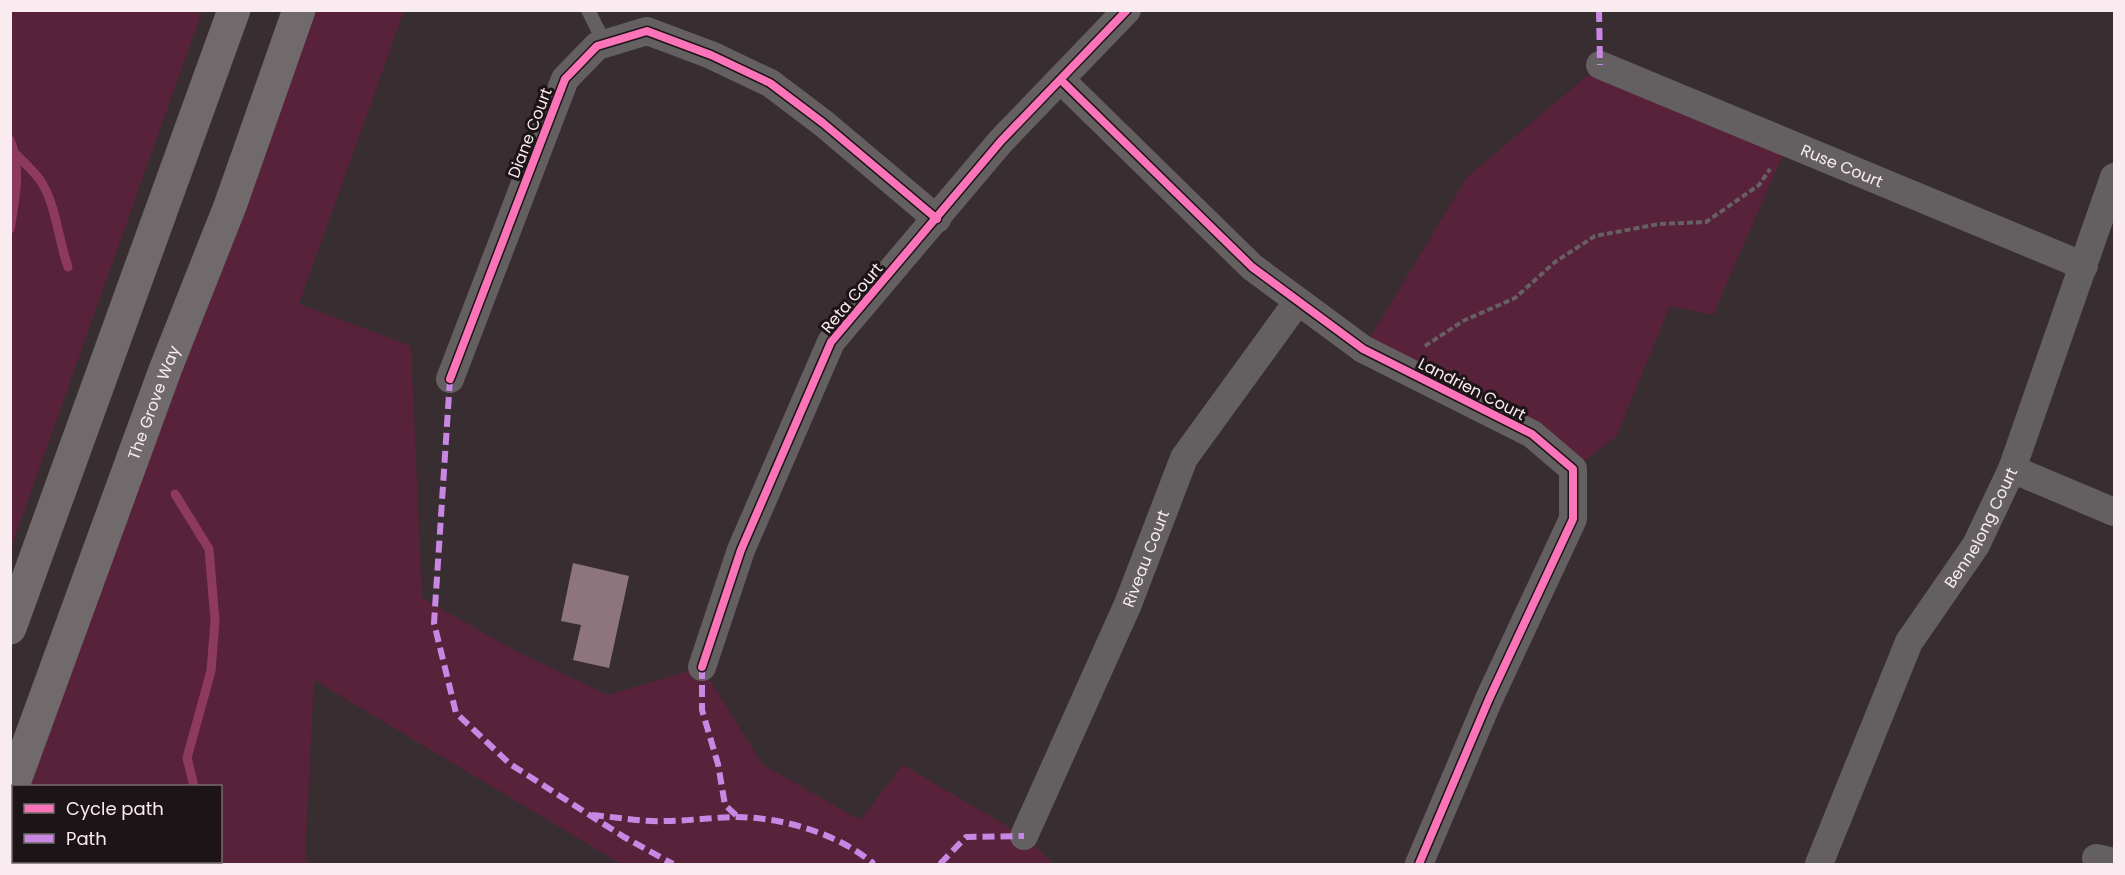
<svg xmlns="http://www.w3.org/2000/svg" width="2125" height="875" font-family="Poppins,sans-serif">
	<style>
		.green { fill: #58233a }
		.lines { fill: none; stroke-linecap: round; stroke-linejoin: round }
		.stream { stroke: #8e3a5e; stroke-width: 9 }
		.building { fill: #8d747d }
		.path { stroke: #666062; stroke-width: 4; stroke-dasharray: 6 3; stroke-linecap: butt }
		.service { stroke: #646061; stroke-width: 14 }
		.minor { stroke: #646061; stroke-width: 28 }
		.secondary { stroke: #706a6c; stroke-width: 33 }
		.quiet { stroke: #c787e3; stroke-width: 6; stroke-dasharray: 12 6; stroke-linecap: butt }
		.cycleway-casing { stroke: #1d1417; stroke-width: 11 }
		.cycleway { stroke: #fb73b8; stroke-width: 8 }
		.labels { text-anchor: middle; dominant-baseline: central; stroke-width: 6; stroke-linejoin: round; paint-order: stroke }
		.street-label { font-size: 16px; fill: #f9ebef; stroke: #1d1417 }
	</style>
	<rect width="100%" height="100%" fill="#382d30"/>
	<g class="green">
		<polygon points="11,10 202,11 11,548 10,11"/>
		<polygon points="298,11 404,11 299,304 411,346 422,598 520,653 608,695 702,667 762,764 860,820 903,765 1024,836 1054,864 621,864 314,680 305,858 310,864 11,864 10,798 13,790 14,862 220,862 220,786 15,786"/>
		<polygon points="1600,65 1788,143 1713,315 1670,306 1616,437 1573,469 1363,349 1467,177"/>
	</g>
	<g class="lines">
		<g class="stream">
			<path d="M 10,140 C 22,167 15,199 10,229"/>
			<path d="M 17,155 C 25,164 36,173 42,183 C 57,209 58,239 68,267"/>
			<polyline points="175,494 209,549 215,621 211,671 187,758 194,786"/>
			<polyline points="175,864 176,862"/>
		</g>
	</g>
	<polygon class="building" points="573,563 629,576 609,668 573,660 581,625 561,621"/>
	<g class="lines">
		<polyline class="path" points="1425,346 1463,321 1515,298 1555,262 1595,236 1659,224 1706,222 1759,185 1770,169"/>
		<polyline class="service" points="588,10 605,44"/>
		<g class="minor">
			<path id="s1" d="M 1600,65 L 2084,266"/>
			<polyline points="1062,81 1252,267 1363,349 1532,434 1573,469 1573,519 1489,699 1419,864"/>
			<polyline points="450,379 565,79 597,46 647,31 711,55 770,83 823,123 937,219"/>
			<polyline points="2012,469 2114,512"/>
			<polyline points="702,667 741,550 831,342 1001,141 1127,10"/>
			<path id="s2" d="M 1024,836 L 1128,604 L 1184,458 L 1298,301"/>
			<polyline points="2096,858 2114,862"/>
			<path id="s3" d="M 1819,864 L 1909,642 L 1976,545 L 2012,469 L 2114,177"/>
		</g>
		<g class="secondary">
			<polyline points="10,628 234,10"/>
			<path id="s4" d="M 10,794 L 165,370 L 230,206 L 299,10"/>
		</g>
		<g class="quiet">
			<polyline points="1599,10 1600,65"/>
			<polyline points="450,379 434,623 456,713 510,764 624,837 673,864"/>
			<polyline points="702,667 702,710 718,764 725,805 738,817"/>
			<path d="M 592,815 C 616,817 641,822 665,821 C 689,821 714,817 738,817 C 786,818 838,834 874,864"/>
			<polyline points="940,864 966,837 1024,836"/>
		</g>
		<defs>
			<g id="cycleway">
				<polyline points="1062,81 1252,267 1363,349 1532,434 1573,469 1573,519 1489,699 1419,864"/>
				<polyline points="450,379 565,79 597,46 647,31 711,55 770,83 823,123 937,219"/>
				<polyline points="702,667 741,550 831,342 1001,141 1127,10"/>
			</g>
		</defs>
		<use href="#cycleway" class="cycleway-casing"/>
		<use href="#cycleway" class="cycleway"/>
	</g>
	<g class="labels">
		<g class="street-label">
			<text transform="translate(530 133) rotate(-69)">Diane Court</text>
			<text stroke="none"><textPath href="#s1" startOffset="262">Ruse Court</textPath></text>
			<text transform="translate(852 298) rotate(-50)">Reta Court</text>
			<text transform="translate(1472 389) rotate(27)">Landrien Court</text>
			<text stroke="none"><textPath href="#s4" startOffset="417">The Grove Way</textPath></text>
			<text stroke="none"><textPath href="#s3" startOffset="375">Bennelong Court</textPath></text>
			<text stroke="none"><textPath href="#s2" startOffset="303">Riveau Court</textPath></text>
		</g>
	</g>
	<rect width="2125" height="875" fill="none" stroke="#f9ebef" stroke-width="24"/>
	<rect x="12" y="785" width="210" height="78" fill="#1d1417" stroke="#756a6d" stroke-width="1.5"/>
	<rect x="24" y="804" width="30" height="9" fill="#fb73b8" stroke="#756a6d" stroke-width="1.5"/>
	<text x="66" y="815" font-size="18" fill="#f9ebef">Cycle path</text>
	<rect x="24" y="834" width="30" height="9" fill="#c787e3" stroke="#756a6d" stroke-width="1.5"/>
	<text x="66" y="845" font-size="18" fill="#f9ebef">Path</text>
</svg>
